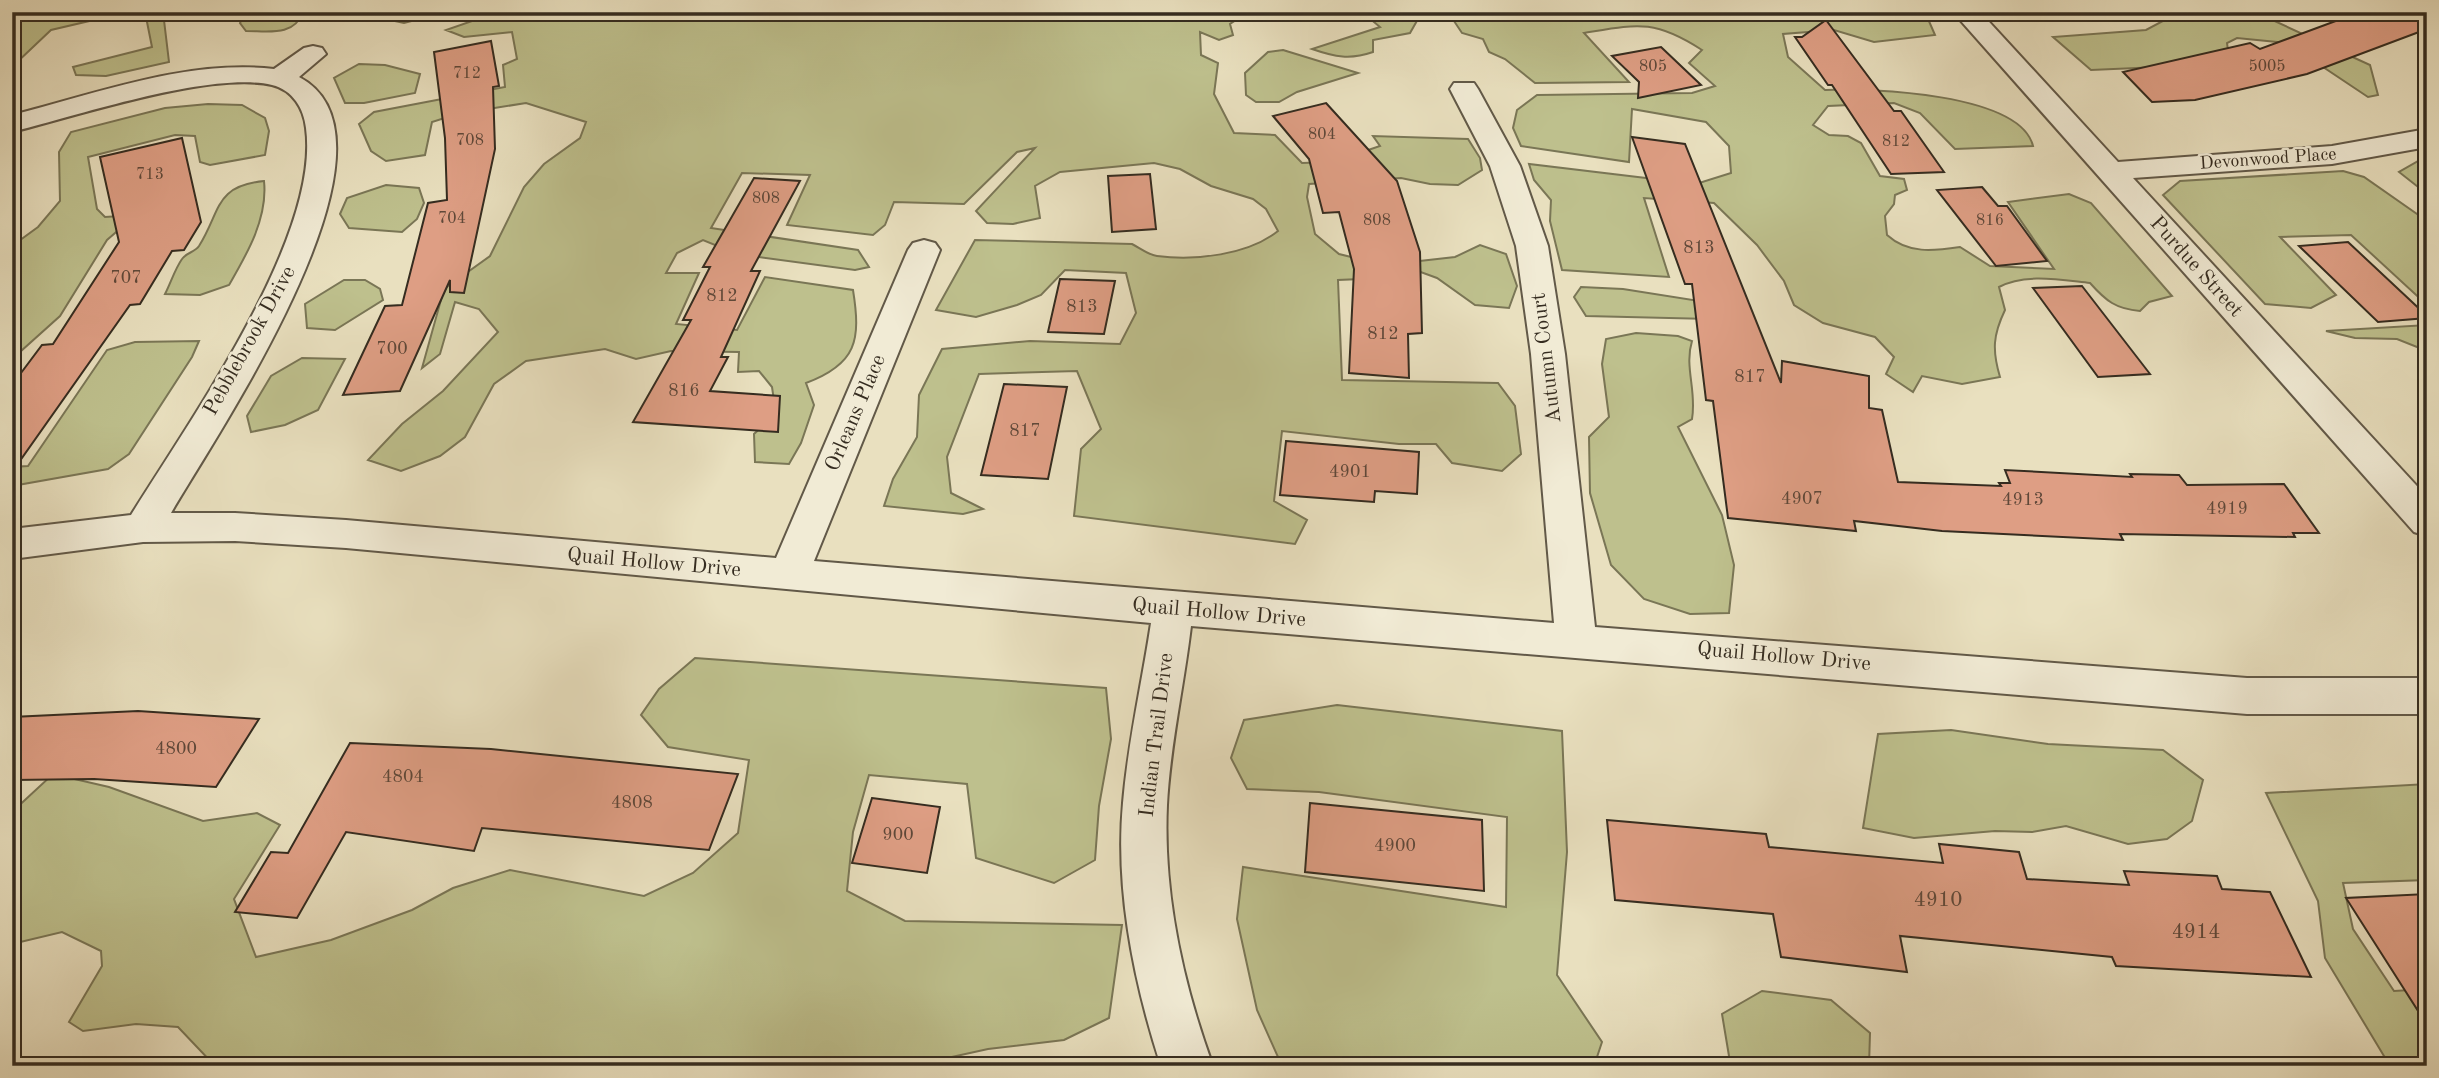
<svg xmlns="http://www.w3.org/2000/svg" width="2439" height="1078" font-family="'Old Standard TT',serif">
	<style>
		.green { fill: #bec08d; stroke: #7a7656; stroke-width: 2 }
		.water { fill: #99bcb8; stroke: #71827b; stroke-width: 2 }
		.building { fill: #de9e84; stroke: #352c20; stroke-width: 2 }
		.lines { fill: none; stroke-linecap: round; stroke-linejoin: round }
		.minor-casing { stroke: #625948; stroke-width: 4 }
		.minor { fill: #f1ebd5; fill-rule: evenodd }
		.labels { text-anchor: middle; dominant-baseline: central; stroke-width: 5; stroke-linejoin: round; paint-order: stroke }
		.far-number-label { font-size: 16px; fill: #5f4839 }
		.far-street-label { font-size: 18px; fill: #352c20; stroke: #f1ebd5 }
		.number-label { font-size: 18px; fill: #5f4839 }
		.street-label { font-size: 21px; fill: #352c20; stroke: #f1ebd5 }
		.near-number-label { font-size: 21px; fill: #5f4839 }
	</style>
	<rect width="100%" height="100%" fill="#e9e0bf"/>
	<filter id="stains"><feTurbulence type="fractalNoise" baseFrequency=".00286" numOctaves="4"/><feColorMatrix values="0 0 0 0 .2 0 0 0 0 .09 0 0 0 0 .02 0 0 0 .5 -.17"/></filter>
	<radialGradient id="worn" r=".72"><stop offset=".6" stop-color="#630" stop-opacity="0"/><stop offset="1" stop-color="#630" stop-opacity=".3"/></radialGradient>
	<g class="green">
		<polygon points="12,12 128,12 51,30 12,67"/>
		<polygon points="145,12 163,12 169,62 106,76 76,75 73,67 152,47"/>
		<path d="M 262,12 L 303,12 C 294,37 268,31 246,31 L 240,23 L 243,16 Z"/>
		<polygon points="368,12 432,12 435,15 404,23 367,15"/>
		<path d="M 498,12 L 1248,12 L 1230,24 L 1233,35 L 1219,40 L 1200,32 L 1201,55 L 1218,63 L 1214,94 L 1234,133 L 1275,135 L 1302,163 L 1333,162 L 1380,146 L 1373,136 L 1468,139 L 1480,158 L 1482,170 L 1458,185 L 1430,184 L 1401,178 L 1309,184 L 1307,197 L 1315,234 L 1339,254 L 1384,265 L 1455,257 L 1480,245 L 1506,254 L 1517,286 L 1509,308 L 1475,305 L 1437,278 L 1418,271 L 1385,278 L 1338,280 L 1342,380 L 1498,383 L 1515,406 L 1521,454 L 1502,471 L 1452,463 L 1436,444 L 1399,444 L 1282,431 L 1274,501 L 1307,520 L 1295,544 L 1074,516 L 1081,449 L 1101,429 L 1077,371 L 979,374 L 947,457 L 951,493 L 983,509 L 963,514 L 884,506 L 893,479 L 917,437 L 919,395 L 942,349 L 1030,341 L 1120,344 L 1136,313 L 1126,273 L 1065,270 L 1041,295 L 1017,305 L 976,317 L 936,310 L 975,240 L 1132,244 C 1140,248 1149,255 1157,256 C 1195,261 1248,255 1278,231 L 1266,209 L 1253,199 L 1211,186 L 1180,169 L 1154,163 L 1060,172 L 1035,186 L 1040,218 L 1013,224 L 987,223 L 976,211 L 1035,148 L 1017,152 L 964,204 L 894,202 L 885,225 L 873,235 L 787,225 L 810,175 L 742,173 L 711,228 L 858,250 L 869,267 L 855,270 L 737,254 L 703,240 L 677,253 L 666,273 L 699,273 L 676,324 L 737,330 L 765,277 L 853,290 C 861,340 857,364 806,383 L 814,405 L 801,443 L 789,464 L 755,462 L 754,434 L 776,414 L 772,387 L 759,371 L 738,372 L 739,352 L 671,351 L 636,359 L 605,349 L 526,361 L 494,384 L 465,437 L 440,456 L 401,471 L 368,460 L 402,424 L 443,391 L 498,332 L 479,309 L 455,302 L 440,354 L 422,368 L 444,289 L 490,256 L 524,187 L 544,164 L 580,138 L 586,122 L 526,103 L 457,114 L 432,122 L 425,155 L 386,161 L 371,151 L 359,124 L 374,112 L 505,87 L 503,65 L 517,59 L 512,32 L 464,37 L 446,30 Z"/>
		<path d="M 1362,12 L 1422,12 L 1410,33 L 1373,40 L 1373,52 C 1350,60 1335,57 1312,49 L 1380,27 Z"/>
		<path d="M 1448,12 L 1814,12 L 1840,18 L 1858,12 L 1925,12 L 1935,35 L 1874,42 L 1834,30 L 1783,34 L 1788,57 L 1825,90 C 1870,88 2020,93 2033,146 L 1955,149 L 1920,113 L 1894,103 L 1828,106 L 1813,125 L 1829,135 L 1848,136 L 1861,143 L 1880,176 L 1904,179 L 1907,190 L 1895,195 L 1894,204 L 1885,216 L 1887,235 C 1908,254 1933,251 1960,247 L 1990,266 L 2054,269 L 2008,202 L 2069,194 L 2091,203 L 2172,296 L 2149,302 L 2140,311 C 2116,309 2106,301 2090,283 C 2061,280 2025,273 1999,287 L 2005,310 C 1993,335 1992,350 2000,377 L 1962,384 L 1922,376 L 1913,392 L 1886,374 L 1894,357 L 1875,337 L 1823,323 L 1794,305 L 1784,281 L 1757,245 L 1714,203 L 1644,198 L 1669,277 L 1562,270 L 1550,221 L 1551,200 L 1534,180 L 1529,164 L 1696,184 L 1731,173 L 1729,146 L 1706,122 L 1632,109 L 1629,162 L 1521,146 L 1513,128 L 1517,110 L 1537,95 L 1692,93 L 1715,86 L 1689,63 L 1702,50 C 1654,19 1638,24 1584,33 L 1629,82 L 1535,83 L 1505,59 L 1489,52 L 1483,39 L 1462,33 Z"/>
		<polygon points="2155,12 2255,12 2370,65 2378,95 2368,97 2287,43 2237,38 2227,43 2228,50 2182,66 2091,70 2053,37 2146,30 2163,21"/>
		<polygon points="1283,50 1358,73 1297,92 1279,102 1256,102 1246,95 1245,73 1268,52"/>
		<polygon points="359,64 385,65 420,74 415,93 364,103 345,103 334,78"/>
		<polygon points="208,104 242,105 265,118 269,131 265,155 210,165 200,162 195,136 175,135 88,157 97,209 105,217 136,215 107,240 60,316 20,352 12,362 12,246 38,227 60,201 59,152 71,132 165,108"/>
		<polygon points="2427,156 2427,194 2399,172"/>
		<polygon points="2343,171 2364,177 2427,221 2427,305 2351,235 2280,237 2336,295 2311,308 2265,304 2163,195 2180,181"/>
		<path d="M 264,181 C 268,218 247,254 229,285 L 200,295 L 165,294 C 171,282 175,269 182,259 C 186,253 195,252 199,246 C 221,211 214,186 264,181 Z"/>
		<polygon points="386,185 419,188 424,203 417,219 402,232 349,228 340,214 347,198"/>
		<polygon points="344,280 365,280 380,289 383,300 335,330 307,328 305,304"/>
		<polygon points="1581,287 1623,289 1712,303 1710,319 1586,316 1574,297"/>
		<polygon points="2427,325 2427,351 2397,339 2355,338 2326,331"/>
		<path d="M 1636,333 L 1678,336 L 1692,341 C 1684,367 1697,391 1692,419 L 1678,427 L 1722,515 L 1734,565 L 1729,613 L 1690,614 L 1644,599 L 1611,565 L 1590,493 L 1589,437 L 1609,417 L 1602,364 L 1606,339 Z"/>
		<polygon points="199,341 192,357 129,454 108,469 12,486 12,467 28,466 107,350 135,342"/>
		<polygon points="302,358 345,359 318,410 285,425 251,432 247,416 271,376"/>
		<polygon points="695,658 1106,688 1111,739 1099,806 1095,860 1054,883 976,858 967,784 869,775 853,832 847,891 905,921 1122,925 1109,1018 1064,1040 988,1049 911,1066 215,1066 178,1027 136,1024 83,1031 69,1022 102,966 101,951 62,932 12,944 12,812 53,774 109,787 203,821 257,813 280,825 234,899 256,957 331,940 412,910 453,888 510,870 644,896 693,873 738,833 749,760 668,747 641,715 659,689"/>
		<polygon points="1337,705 1562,731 1567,852 1557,975 1602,1042 1594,1066 1282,1066 1257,1010 1237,919 1243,867 1506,907 1507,817 1319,792 1247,789 1231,758 1244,720"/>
		<polygon points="1951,730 2048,744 2163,750 2203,780 2192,821 2167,839 2128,844 2066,826 2032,832 1995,831 1914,838 1863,828 1878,734"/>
		<polygon points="2427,784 2427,880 2343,883 2353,929 2394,991 2427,989 2427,1066 2390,1066 2325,958 2318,901 2266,793"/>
		<polygon points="1762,991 1831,1000 1870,1033 1869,1066 1725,1066 1729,1056 1722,1014"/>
	</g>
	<polygon class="water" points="744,12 862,12 860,17 741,19"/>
	<g class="building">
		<polygon points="2360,12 2427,12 2427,29 2307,74 2195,100 2152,102 2123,72 2250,43 2260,49"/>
		<polygon points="1826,20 1894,111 1901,111 1944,172 1891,174 1832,85 1828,85 1795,37 1802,37"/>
		<polygon points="491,41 499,86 493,87 495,149 464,293 450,292 450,280 400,391 343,395 385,306 402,305 428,203 447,200 445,138 434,52"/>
		<polygon points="1661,47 1701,85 1638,98 1639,82 1612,56"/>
		<polygon points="1326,103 1397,181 1420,252 1422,333 1408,334 1409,378 1349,373 1354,269 1339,212 1323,213 1309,159 1273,116"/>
		<polygon points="1632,137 1685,144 1781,383 1782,361 1869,376 1869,408 1882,410 1898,482 2001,486 1999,483 2010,483 2005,470 2132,477 2130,474 2179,475 2187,485 2284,484 2319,533 2293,533 2295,537 2120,534 2123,540 1942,531 1854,521 1856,531 1728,518 1713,401 1706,400 1692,284 1685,284"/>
		<polygon points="182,138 201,222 184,250 172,251 140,304 130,305 12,472 12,385 42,345 53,344 119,242 100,157"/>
		<polygon points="1150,174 1156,229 1112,232 1108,176"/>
		<polygon points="754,178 800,181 751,271 760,271 721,357 728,357 710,391 780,396 778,432 633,422 691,320 683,320 710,267 703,267"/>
		<polygon points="1982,187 1998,206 2007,206 2047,261 1996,266 1937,190"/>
		<polygon points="2348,242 2427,316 2427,318 2378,322 2299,246"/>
		<polygon points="1060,279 1115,281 1104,334 1048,332"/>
		<polygon points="2082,286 2150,374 2098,377 2033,288"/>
		<polygon points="1004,384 1067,387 1048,479 981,475"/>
		<polygon points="1286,441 1419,452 1417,494 1375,491 1374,502 1280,495"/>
		<polygon points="138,711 259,719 216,787 94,779 12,780 12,717"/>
		<polygon points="350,743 491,749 738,774 709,850 482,828 474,851 346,832 297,918 235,912 271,852 288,853"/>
		<polygon points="872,798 940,807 927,873 852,863"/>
		<polygon points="1310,803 1482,820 1484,891 1305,872"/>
		<polygon points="1607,820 1766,834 1769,847 1943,863 1939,844 2019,852 2027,879 2129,885 2124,871 2217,876 2222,889 2270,892 2311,977 2116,966 2112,957 1900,936 1907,972 1781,957 1773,914 1615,900"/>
		<polygon points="2427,894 2427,1025 2346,898"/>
	</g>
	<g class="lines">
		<defs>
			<g id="minor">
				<polygon points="1953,12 1980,12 2118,162 2332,146 2427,129 2427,147 2332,164 2133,178 2427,497 2427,536 2414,532"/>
				<path d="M 313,46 L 322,48 L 326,54 L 299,77 C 419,140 214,438 171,513 L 235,513 L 346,520 L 776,558 L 908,250 L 913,243 L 924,240 L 935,243 L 940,250 L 814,561 L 1554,623 L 1531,354 L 1516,246 L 1490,166 L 1450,89 L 1454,83 L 1474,83 L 1478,89 L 1520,166 L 1548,246 L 1565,354 L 1595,627 L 2247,678 L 2427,678 L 2427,714 L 2247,714 L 1191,626 C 1184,686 1170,745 1167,805 C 1163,893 1183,984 1213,1066 L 1161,1066 C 1134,983 1115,890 1123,803 C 1128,742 1142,683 1151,623 L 346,548 L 235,541 L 143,542 L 12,559 L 12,529 L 131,515 C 188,423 321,237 306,128 C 304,109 293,90 272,85 C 210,71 77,116 12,132 L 12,115 C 95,94 187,59 274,69 L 304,48 Z"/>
			</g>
		</defs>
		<use href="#minor" class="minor-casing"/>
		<use href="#minor" class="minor"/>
	</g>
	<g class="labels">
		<g class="far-number-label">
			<text x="1653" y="67">805</text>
			<text x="2267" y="67">5005</text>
			<text x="467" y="74">712</text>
			<text x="1322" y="135">804</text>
			<text x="470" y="141">708</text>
			<text x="1896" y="142">812</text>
			<text x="150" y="175">713</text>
			<text x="766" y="199">808</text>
			<text x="452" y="219">704</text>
			<text x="1377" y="221">808</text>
			<text x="1990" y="221">816</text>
		</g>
		<g class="far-street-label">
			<text transform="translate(2268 159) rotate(-4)">Devonwood Place</text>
		</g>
		<g class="number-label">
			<text x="1699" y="248">813</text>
			<text x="126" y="278">707</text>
			<text x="722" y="296">812</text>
			<text x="1082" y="307">813</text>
			<text x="1383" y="334">812</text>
			<text x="392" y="349">700</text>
			<text x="1750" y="377">817</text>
			<text x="684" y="391">816</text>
			<text x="1025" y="431">817</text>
			<text x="1350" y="472">4901</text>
			<text x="1802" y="499">4907</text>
			<text x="2023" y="500">4913</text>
			<text x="2227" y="509">4919</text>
			<text x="176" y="749">4800</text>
			<text x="403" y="777">4804</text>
			<text x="632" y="803">4808</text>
			<text x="898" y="835">900</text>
			<text x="1395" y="846">4900</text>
		</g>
		<g class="street-label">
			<text transform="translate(2196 267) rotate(48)">Purdue Street</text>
			<text transform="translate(250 341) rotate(-61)">Pebblebrook Drive</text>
			<text transform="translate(1547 358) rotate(-97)">Autumn Court</text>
			<text transform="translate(856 413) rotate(-67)">Orleans Place</text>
			<text transform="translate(654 563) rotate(5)">Quail Hollow Drive</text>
			<text transform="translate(1219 613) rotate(5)">Quail Hollow Drive</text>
			<text transform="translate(1784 657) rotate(5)">Quail Hollow Drive</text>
			<text transform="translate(1157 735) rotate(-83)">Indian Trail Drive</text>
		</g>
		<g class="near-number-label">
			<text x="1938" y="900">4910</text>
			<text x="2196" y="932">4914</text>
		</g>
	</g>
	<rect width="2439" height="1078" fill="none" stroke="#e9e0bf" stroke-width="42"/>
	<rect x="14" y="14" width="2411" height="1050" fill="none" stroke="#352c20" stroke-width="3.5"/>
	<rect x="21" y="21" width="2397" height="1036" fill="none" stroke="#352c20" stroke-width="2"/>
	<rect width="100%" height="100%" filter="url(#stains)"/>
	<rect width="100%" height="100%" fill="url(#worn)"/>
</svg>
